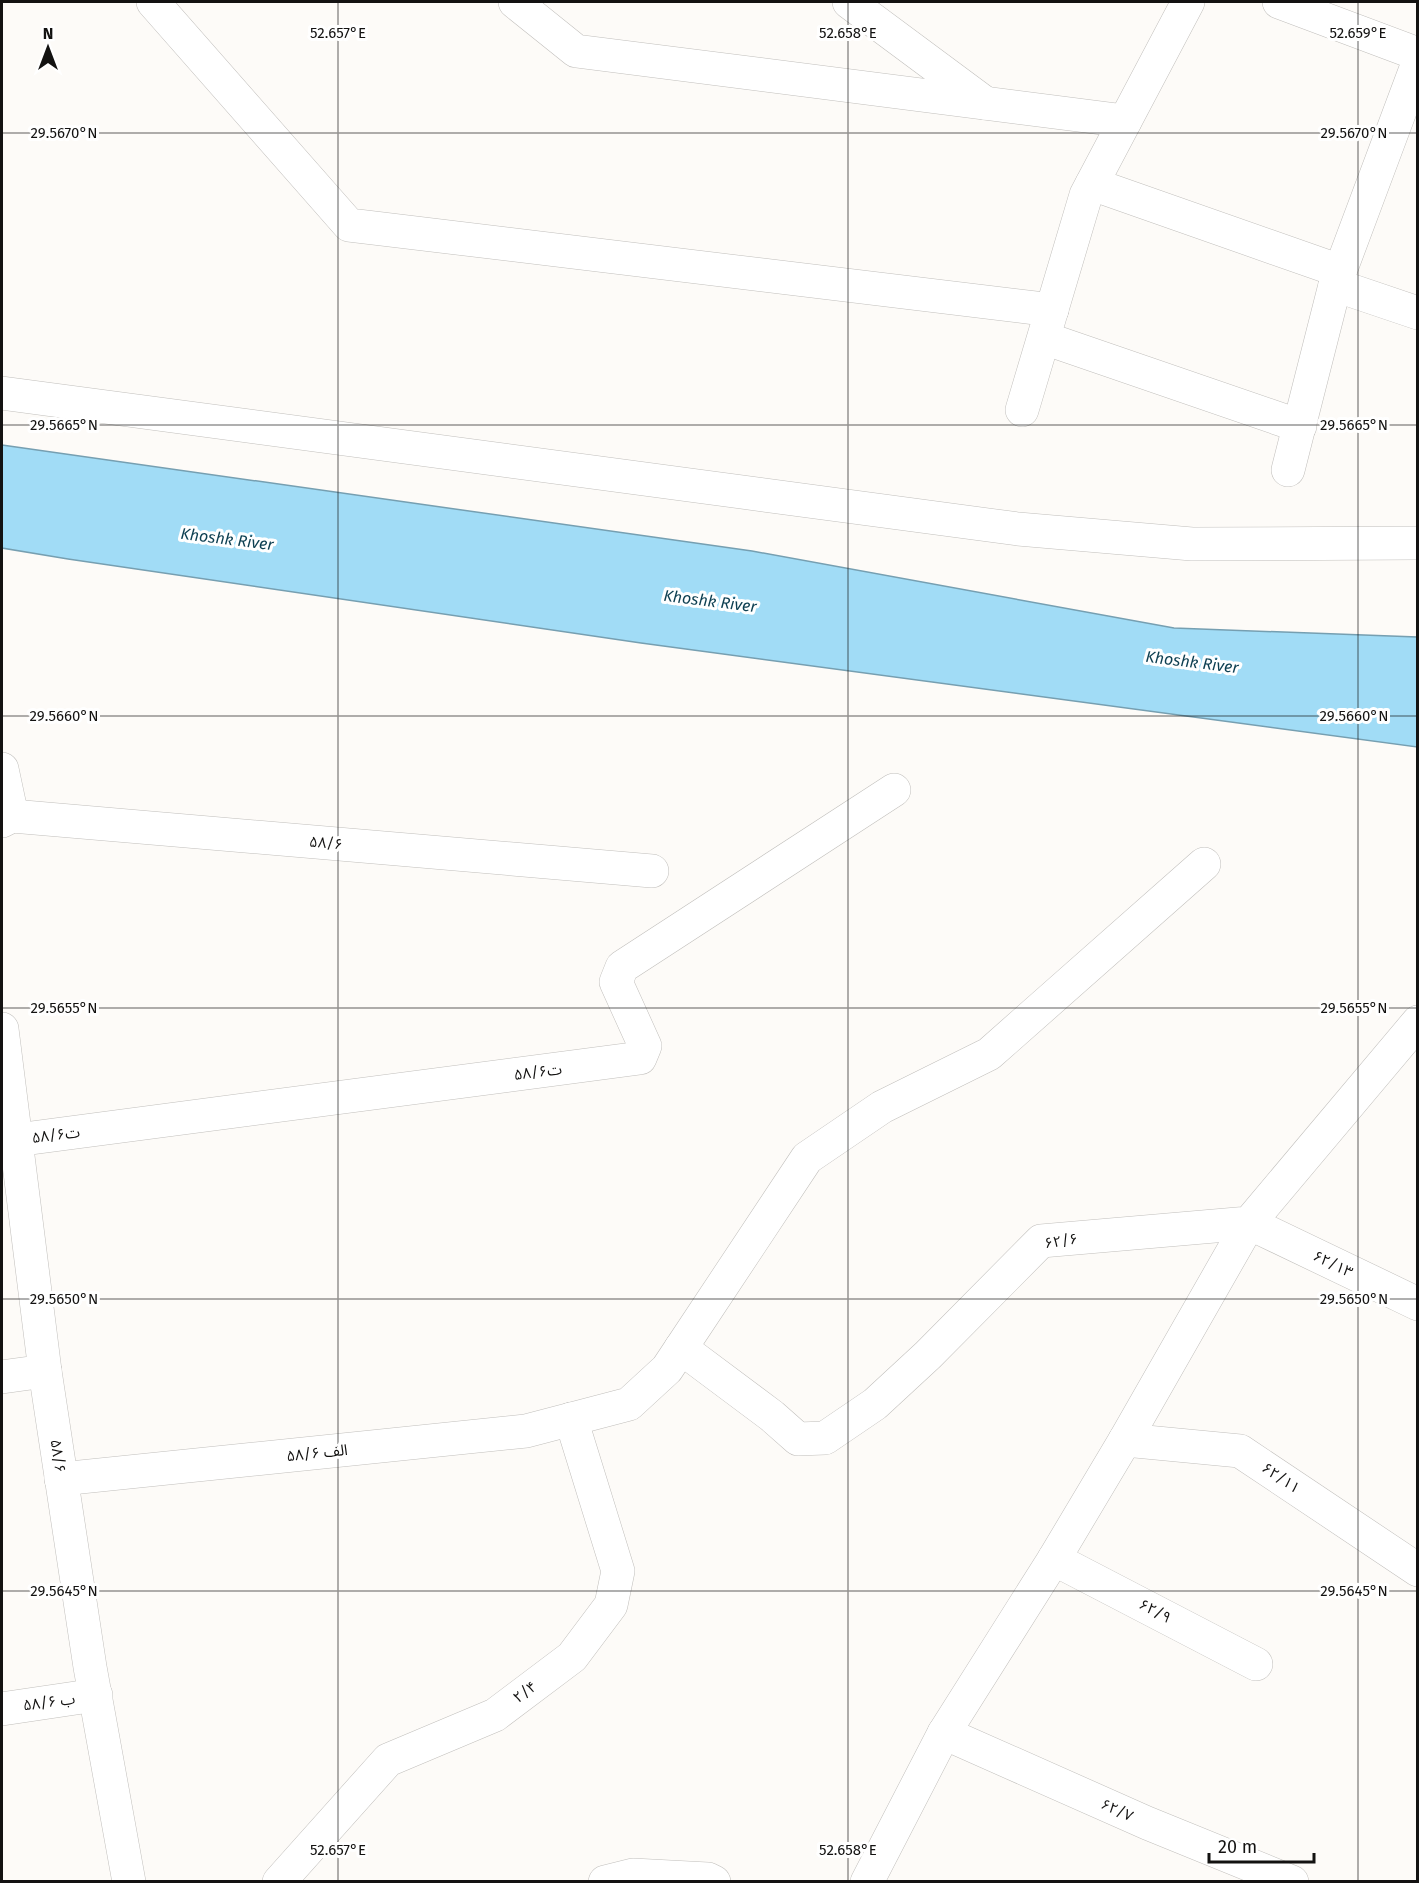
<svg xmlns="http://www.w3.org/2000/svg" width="1419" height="1883" font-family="'Fira Sans','Noto Sans Arabic',sans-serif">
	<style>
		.water { fill: #a1dcf6; stroke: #769fb1; stroke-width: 1.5 }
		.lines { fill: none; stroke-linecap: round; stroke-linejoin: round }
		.minor-casing { stroke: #c1bfbc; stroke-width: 34 }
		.minor { stroke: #fff; stroke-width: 33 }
		.ticks { fill: none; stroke: #131211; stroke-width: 1.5; stroke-opacity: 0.45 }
		.labels { text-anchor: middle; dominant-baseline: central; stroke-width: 6; stroke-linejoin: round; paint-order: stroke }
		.street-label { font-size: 15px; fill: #131211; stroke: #fff }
		.water-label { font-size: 16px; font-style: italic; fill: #0d3f51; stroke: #fff }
		.ticks-label { font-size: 15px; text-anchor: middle; fill: #131211; stroke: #fff; stroke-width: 6; stroke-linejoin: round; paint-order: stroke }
	</style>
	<rect width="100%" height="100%" fill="#fdfbf8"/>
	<polygon class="water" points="2,445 752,551 1174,628 1417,637 1417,747 641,643 68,559 2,548"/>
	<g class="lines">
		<defs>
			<g id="minor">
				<polyline points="153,2 349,225 1052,310"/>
				<polyline points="515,2 576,51 1125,121"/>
				<polyline points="849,2 985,103"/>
				<polyline points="1279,2 1418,54"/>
				<polyline points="1092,184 1340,271"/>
				<polyline points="1335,285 1418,313"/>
				<polyline points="1044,338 1300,426"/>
				<polyline points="2,393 1018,529 1192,544 1418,543"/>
				<polyline points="1022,410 1086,195 1188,2"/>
				<polyline points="1288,470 1335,285 1418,63"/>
				<polyline points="2,769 12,816"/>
				<polyline points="2,821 12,816 652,871"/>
				<polyline points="2,1029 45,1371 90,1667 129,1882"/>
				<polyline points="16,1140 640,1058 645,1046 616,982 622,967 894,790"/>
				<polyline points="681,1348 772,1416 798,1439 825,1438 875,1404 928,1355 1041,1241 1249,1223 1418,1022"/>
				<polyline points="2,1377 45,1371"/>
				<polyline points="1125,1440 1240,1451 1418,1570"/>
				<polyline points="61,1479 526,1431 629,1404 667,1369 807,1158 882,1107 989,1054 1204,864"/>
				<polyline points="1054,1559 1256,1664"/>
				<polyline points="2,1709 96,1695"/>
				<polyline points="944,1733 1147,1823 1292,1882"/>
				<polyline points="279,1882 388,1760 495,1715 572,1657 611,1605 618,1571 571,1419"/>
				<polyline points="605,1882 633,1875 708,1879 714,1882"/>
				<polyline points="867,1882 944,1733 1054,1559 1125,1440 1249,1223 1418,1304"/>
			</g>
		</defs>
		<use href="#minor" class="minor-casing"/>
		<use href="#minor" class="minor"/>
	</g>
	<path class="ticks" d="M 338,2 L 338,1882M 848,2 L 848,1882M 1358,2 L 1358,1882M 2,133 L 1418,133M 2,425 L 1418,425M 2,716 L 1418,716M 2,1008 L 1418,1008M 2,1299 L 1418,1299M 2,1591 L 1418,1591"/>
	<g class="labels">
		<g class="street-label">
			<text transform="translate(326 843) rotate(5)">۵۸/۶</text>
			<text transform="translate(538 1072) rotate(-7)">۵۸/۶ت</text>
			<text transform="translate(56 1135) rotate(-7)">۵۸/۶ت</text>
			<text transform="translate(1061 1241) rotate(-9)">۶۲/۶</text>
			<text transform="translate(1333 1264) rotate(26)">۶۲/۱۳</text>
			<text transform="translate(317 1453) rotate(-6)">۵۸/۶ الف</text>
			<text transform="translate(58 1456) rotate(81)">۵۸/۶</text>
			<text transform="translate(1281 1478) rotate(34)">۶۲/۱۱</text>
			<text transform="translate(1155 1611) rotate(28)">۶۲/۹</text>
			<text transform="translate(525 1692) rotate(-37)">۲/۴</text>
			<text transform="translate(49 1702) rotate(-8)">۵۸/۶ ب</text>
			<text transform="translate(1117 1810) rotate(24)">۶۲/۷</text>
		</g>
		<g class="water-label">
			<text transform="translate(227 539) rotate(7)">Khoshk River</text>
			<text transform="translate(710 601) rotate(7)">Khoshk River</text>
			<text transform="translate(1192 662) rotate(7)">Khoshk River</text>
		</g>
	</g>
	<g class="ticks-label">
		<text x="338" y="38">52.657°E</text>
		<text x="848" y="38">52.658°E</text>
		<text x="1358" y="38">52.659°E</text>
		<text x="64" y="138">29.5670°N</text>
		<text x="1354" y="138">29.5670°N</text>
		<text x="64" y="430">29.5665°N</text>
		<text x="1354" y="430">29.5665°N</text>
		<text x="64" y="721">29.5660°N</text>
		<text x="1354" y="721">29.5660°N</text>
		<text x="64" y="1013">29.5655°N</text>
		<text x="1354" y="1013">29.5655°N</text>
		<text x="64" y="1304">29.5650°N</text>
		<text x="1354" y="1304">29.5650°N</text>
		<text x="64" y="1596">29.5645°N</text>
		<text x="1354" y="1596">29.5645°N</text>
		<text x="338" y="1855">52.657°E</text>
		<text x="848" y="1855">52.658°E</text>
	</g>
	<rect width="1419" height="1883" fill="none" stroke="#131211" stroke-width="6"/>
	<g transform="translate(48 48)" stroke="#ffffff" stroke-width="4.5" paint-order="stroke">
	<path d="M0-4.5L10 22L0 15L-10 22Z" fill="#131211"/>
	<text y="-9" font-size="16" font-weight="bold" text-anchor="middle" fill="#131211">N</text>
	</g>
	<path d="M1209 1853v9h105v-9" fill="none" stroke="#131211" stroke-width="3"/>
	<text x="1218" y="1853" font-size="18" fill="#131211" stroke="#ffffff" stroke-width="4.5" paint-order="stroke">20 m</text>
</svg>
